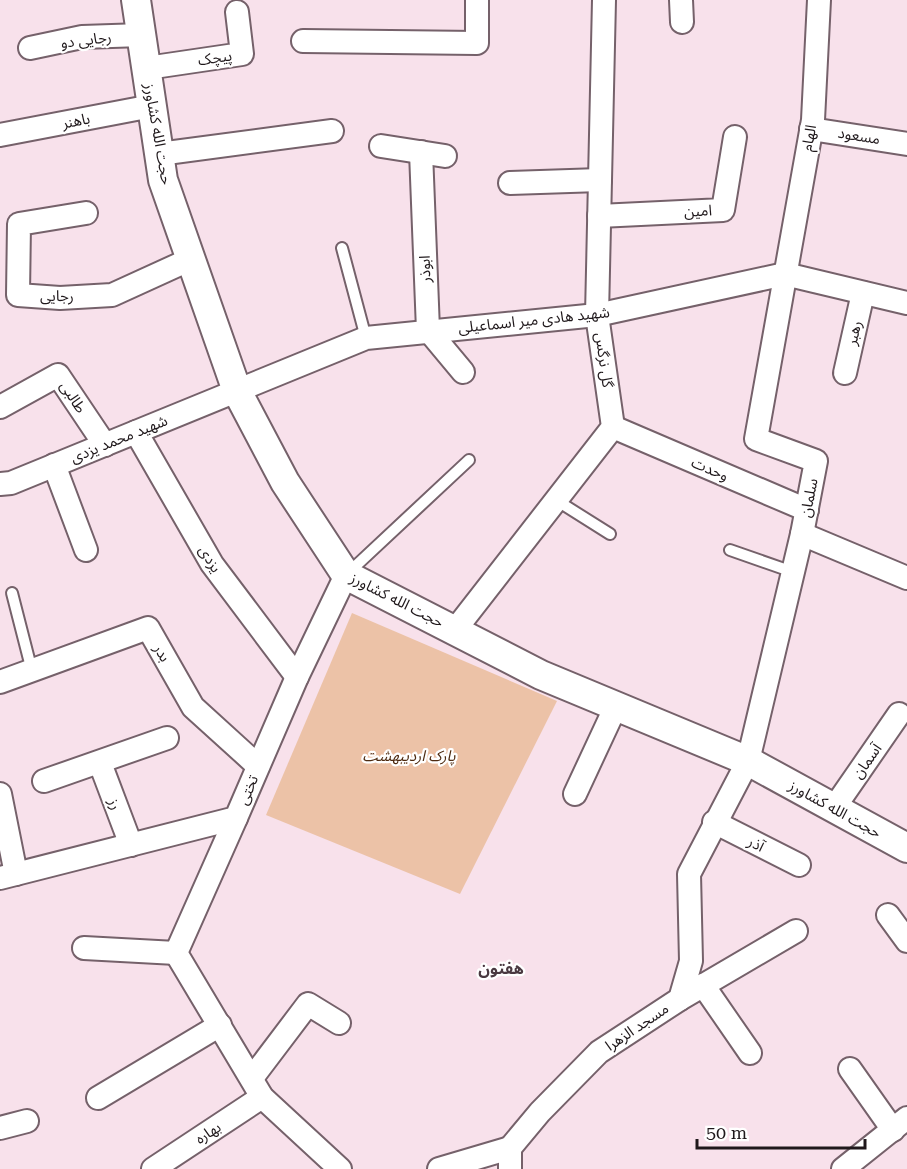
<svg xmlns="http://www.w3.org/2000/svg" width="907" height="1169" font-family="'Roboto Serif','Noto Sans Arabic',serif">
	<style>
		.green { fill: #ecc2a7 }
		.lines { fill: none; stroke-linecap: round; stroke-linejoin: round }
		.service-casing { stroke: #75616a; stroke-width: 14 }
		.minor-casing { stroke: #75616a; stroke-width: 26 }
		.tertiary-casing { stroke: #75616a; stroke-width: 32 }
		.service { stroke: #fff; stroke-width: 10 }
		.minor { stroke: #fff; stroke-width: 22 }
		.tertiary { stroke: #fff; stroke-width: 28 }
		.labels { text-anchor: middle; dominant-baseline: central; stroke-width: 4.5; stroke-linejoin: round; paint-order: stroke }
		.street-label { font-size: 15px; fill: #1f181b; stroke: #fff }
		.park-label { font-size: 15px; font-style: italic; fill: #4d2a10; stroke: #fff }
		.neighbourhood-label { font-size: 16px; font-weight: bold; fill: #493840; stroke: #fff }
	</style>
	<rect width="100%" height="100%" fill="#f8e1eb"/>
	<polygon class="green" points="352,613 557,701 460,894 266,815"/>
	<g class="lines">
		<defs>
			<g id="service">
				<polyline points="342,248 366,338"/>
				<polyline points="556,500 610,534"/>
				<polyline points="730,550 793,572"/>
				<polyline points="347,574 469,460"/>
				<polyline points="12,593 32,671"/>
			</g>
			<g id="minor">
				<polyline points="681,0 682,22"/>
				<polyline points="303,41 477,43 477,0"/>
				<polyline points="30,48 82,37 142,35"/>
				<polyline points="147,68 242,54 237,12"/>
				<polyline points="811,129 907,144"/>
				<polyline points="0,135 152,106"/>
				<polyline points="381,146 445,156"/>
				<polyline points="421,152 428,330 463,372"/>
				<polyline points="159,154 332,131"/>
				<polyline points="510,183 600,180"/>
				<polyline points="86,213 19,224 18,295 60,298 112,295 191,259"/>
				<polyline points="599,216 723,210 735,137"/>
				<polyline points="845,373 863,293"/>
				<polyline points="0,407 58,375 105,445"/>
				<polyline points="613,427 807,510"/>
				<polyline points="136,432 212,564 297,677"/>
				<polyline points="54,465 86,550"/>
				<polyline points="0,484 11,483 366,338 597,315 785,274 907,303"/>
				<polyline points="802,534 907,578"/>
				<polyline points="455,630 613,427 597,315 604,0"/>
				<polyline points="0,682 148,628 193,707 258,766"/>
				<polyline points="100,763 131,845"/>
				<polyline points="44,781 167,738"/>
				<polyline points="0,794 16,874"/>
				<polyline points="575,794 616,706"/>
				<polyline points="834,808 899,714"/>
				<polyline points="236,818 176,953 262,1097 340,1169"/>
				<polyline points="714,822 799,865"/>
				<polyline points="0,878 236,818 297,677 346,575"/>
				<polyline points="888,915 907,941"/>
				<polyline points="84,948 176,953"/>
				<polyline points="703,985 750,1053"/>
				<polyline points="680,999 796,931"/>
				<polyline points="850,1069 893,1130"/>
				<polyline points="252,1078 308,1004 339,1023"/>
				<polyline points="98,1098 220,1025"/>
				<polyline points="0,1128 27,1121"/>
				<polyline points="153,1169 262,1097"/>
				<polyline points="439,1169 510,1148"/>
				<polyline points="510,1169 510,1148 540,1112 599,1052 680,999 691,961 689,874 748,761 802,534 816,461 756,439 813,120 819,0"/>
				<polyline points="843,1169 907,1118"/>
			</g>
			<polyline id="tertiary" points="136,0 163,180 237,391 285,482 346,575 541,675 748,761 907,848"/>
		</defs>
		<use href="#service" class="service-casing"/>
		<use href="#minor" class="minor-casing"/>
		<use href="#tertiary" class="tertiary-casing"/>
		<use href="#service" class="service"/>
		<use href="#minor" class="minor"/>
		<use href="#tertiary" class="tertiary"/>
	</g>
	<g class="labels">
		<g class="street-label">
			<text transform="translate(86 40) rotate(-7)">رجایی دو</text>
			<text transform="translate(215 58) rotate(-9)">پیچک</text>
			<text transform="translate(76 121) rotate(-11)">باهنر</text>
			<text transform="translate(158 134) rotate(80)">حجت الله کشاورز</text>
			<text transform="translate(859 136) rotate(9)">مسعود</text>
			<text transform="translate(809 138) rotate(-80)">الهام</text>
			<text transform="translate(698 211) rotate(-3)">امین</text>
			<text transform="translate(425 269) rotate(-92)">ابوذر</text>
			<text transform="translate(57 296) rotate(1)">رجایی</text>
			<text transform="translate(534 320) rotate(-6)">شهید هادی میر اسماعیلی</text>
			<text transform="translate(854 333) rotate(-77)">رهبر</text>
			<text transform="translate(604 360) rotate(82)">گل نرگس</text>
			<text transform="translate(73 397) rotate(57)">طالبی</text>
			<text transform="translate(119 439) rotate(-22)">شهید محمد یزدی</text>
			<text transform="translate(710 469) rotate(23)">وحدت</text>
			<text transform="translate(809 498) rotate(-79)">سلمان</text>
			<text transform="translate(210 559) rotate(58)">یزدی</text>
			<text transform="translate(397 600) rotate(27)">حجت الله کشاورز</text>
			<text transform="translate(162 653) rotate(60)">بدر</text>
			<text transform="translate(867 761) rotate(-55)">آسمان</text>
			<text transform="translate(248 790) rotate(-67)">تختی</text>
			<text transform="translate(115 804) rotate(69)">رز</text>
			<text transform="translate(835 809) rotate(29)">حجت الله کشاورز</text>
			<text transform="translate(756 844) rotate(27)">آذر</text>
			<text transform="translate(637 1027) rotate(-34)">مسجد الزهرا</text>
			<text transform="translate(208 1133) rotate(-33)">بهاره</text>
		</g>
		<g class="park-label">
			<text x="409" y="756">پارک اردیبهشت</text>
		</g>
		<g class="neighbourhood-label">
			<text x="501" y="968">هفتون</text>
		</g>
	</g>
	<path d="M697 1139v9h168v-9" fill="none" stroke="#1f181b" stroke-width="3"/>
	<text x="706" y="1139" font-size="18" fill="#1f181b" stroke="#ffffff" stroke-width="4.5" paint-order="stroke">50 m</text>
</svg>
